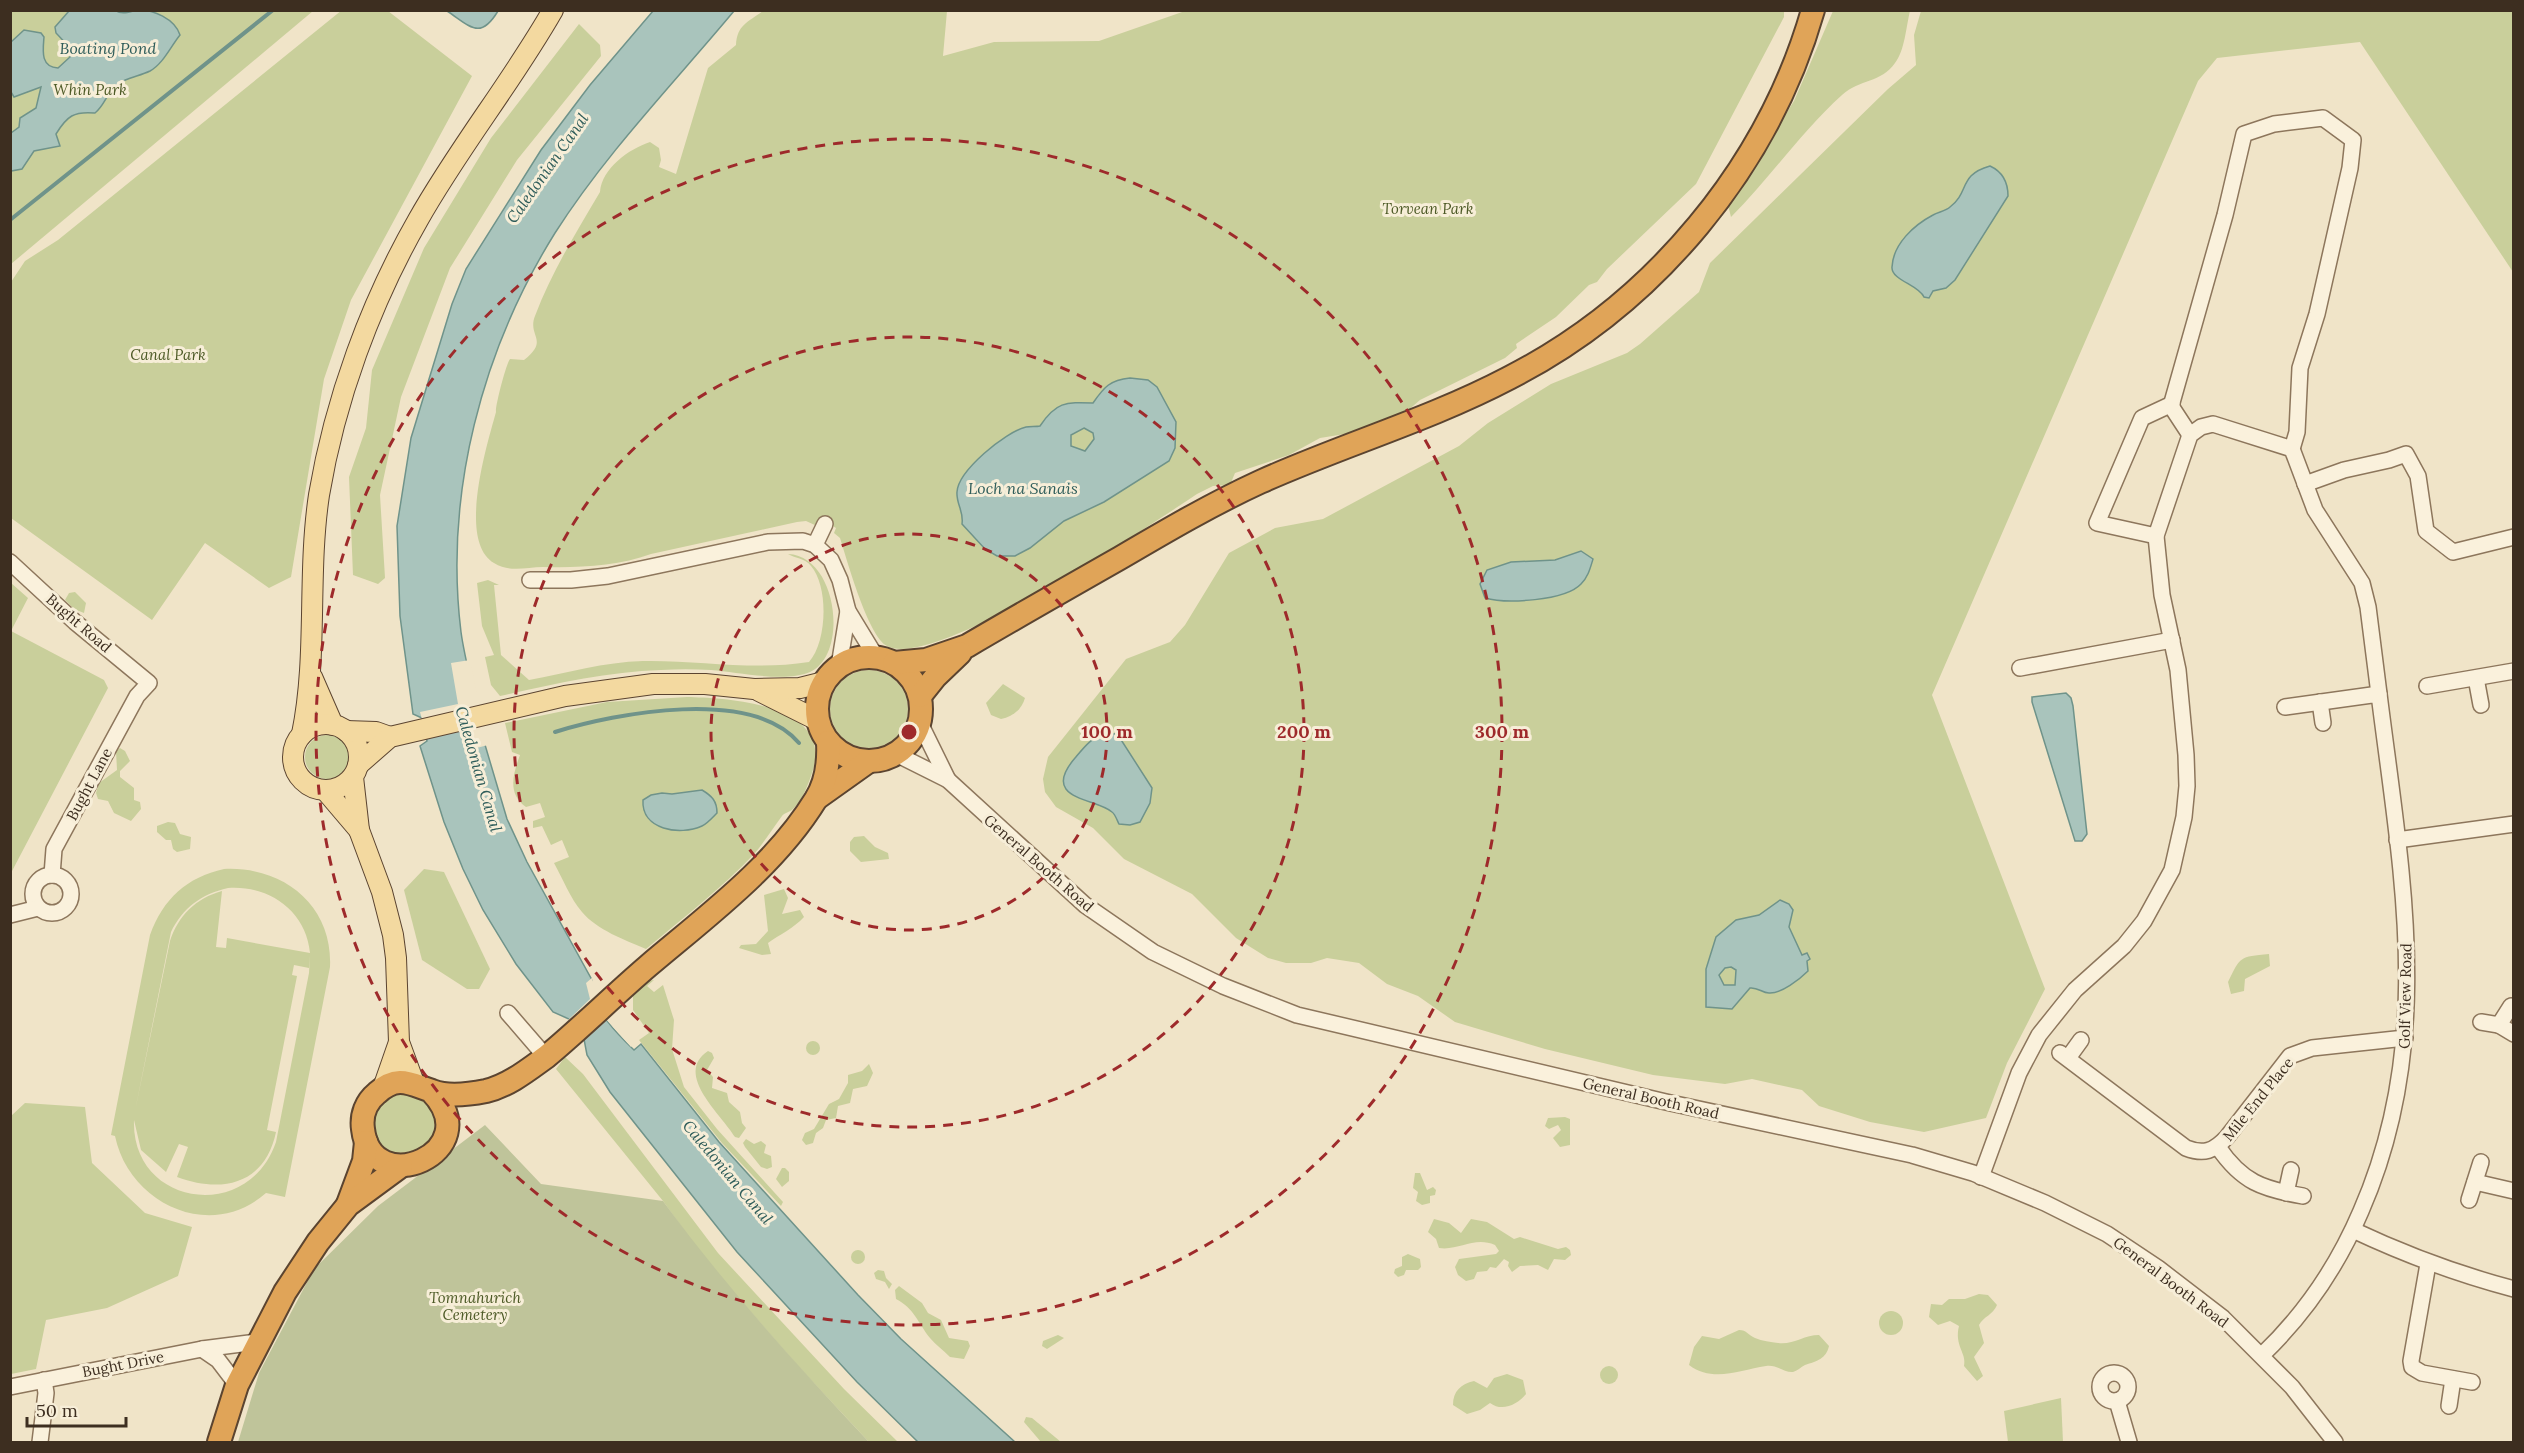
<svg xmlns="http://www.w3.org/2000/svg" width="2524" height="1453" font-family="Lora,serif">
	<style>
		.green { fill: #c9cf9b; fill-rule: evenodd }
		.cemetery { fill: #bfc49a }
		.water { fill: #a9c4bc; stroke: #6f938a; stroke-width: 1.5; fill-rule: evenodd }
		.pier { fill: #f0e4c8 }
		.lines { fill: none; stroke-linecap: round; stroke-linejoin: round }
		.stream { stroke: #6f938a; stroke-width: 4 }
		.minor-casing { stroke: #8d765c; stroke-width: 18 }
		.major-casing { stroke: #5b4430; stroke-width: 22 }
		.highway-casing { stroke: #5b4430; stroke-width: 26 }
		.minor { stroke: #faf1dc; stroke-width: 15 }
		.major { stroke: #f3d9a0; stroke-width: 20 }
		.highway { stroke: #e0a458; stroke-width: 22 }
		.ring { fill: none; stroke: #9e2a2b; stroke-width: 3; stroke-dasharray: 10 8 }
		.labels { text-anchor: middle; dominant-baseline: central; stroke-width: 6; stroke-linejoin: round; paint-order: stroke }
		.park-label { font-size: 15px; font-style: italic; fill: #4d5a26; stroke: #f7eed8 }
		.street-label { font-size: 15px; fill: #3d2e20; stroke: #f7eed8 }
		.water-label { font-size: 16px; font-style: italic; fill: #2f5d5a; stroke: #f7eed8 }
		.centre { fill: #9e2a2b; stroke: #f7eed8; stroke-width: 3 }
		.ring-label { font-size: 18px; text-anchor: middle; font-weight: bold; fill: #9e2a2b; stroke: #f7eed8; stroke-width: 6; stroke-linejoin: round; paint-order: stroke }
	</style>
	<rect width="100%" height="100%" fill="#f0e4c8"/>
	<g class="green">
		<polygon points="11,10 313,11 11,264"/>
		<polygon points="342,10 388,11 472,76 351,300 324,379 291,577 269,588 205,543 152,620 11,518 11,282 25,261 58,240"/>
		<path d="M 763,11 L 947,11 L 943,56 L 994,42 L 1099,41 L 1185,11 L 1784,11 L 1784,17 L 1696,184 L 1607,269 L 1597,282 L 1589,285 L 1556,317 L 1516,344 L 1517,348 L 1505,358 L 1420,400 L 1406,412 L 1351,433 L 1320,438 L 1289,455 L 1235,473 L 1230,485 L 1213,486 L 1197,494 C 1149,526 934,671 887,646 C 868,636 847,560 840,538 L 834,533 L 836,528 L 822,519 L 817,526 L 806,521 L 797,522 L 651,554 C 618,566 579,568 543,567 C 526,567 510,573 494,563 C 457,541 487,445 496,412 C 495,407 506,364 510,359 L 524,360 C 550,340 527,336 535,316 C 552,271 576,233 600,192 C 602,168 629,149 650,142 L 659,148 L 661,160 L 659,167 L 676,174 L 708,68 L 736,45 C 737,25 748,22 763,11 Z"/>
		<path d="M 1833,11 L 1910,11 C 1906,27 1905,50 1895,63 C 1881,83 1860,79 1842,95 C 1801,132 1770,178 1731,217 L 1728,205 L 1794,101 Z"/>
		<polygon points="1921,11 2513,11 2513,272 2360,42 2217,58 2198,81 1932,695 2045,989 2007,1063 1986,1118 1924,1132 1870,1122 1819,1106 1802,1090 1752,1079 1725,1084 1653,1075 1545,1049 1455,1022 1418,996 1387,984 1359,963 1327,958 1311,963 1286,963 1268,958 1236,938 1192,894 1124,859 1093,828 1056,807 1045,792 1043,779 1048,757 1126,659 1170,642 1185,625 1229,553 1275,528 1323,519 1459,446 1488,423 1551,384 1627,353 1640,344 1699,292 1710,263 1888,89 1916,65 1914,35"/>
		<polygon points="579,24 600,45 601,56 517,160 450,268 401,397 380,495 385,578 378,584 353,575 349,477 366,428 372,370 424,248 491,138"/>
		<path d="M 788,554 C 838,556 849,655 810,672 C 784,683 739,672 711,670 C 694,669 677,669 661,670 C 606,672 553,684 500,696 L 491,685 L 485,657 L 494,655 L 482,626 L 477,583 L 488,580 L 499,585 L 494,585 L 501,655 L 529,680 C 567,673 604,662 643,661 C 698,660 754,671 809,662 C 827,642 829,587 811,566 C 805,558 794,558 788,554 Z"/>
		<polygon points="11,583 28,598 11,631 104,680 108,688 11,873"/>
		<polygon points="75,592 86,603 84,613 74,609 65,600 69,593"/>
		<circle cx="869" cy="709" r="39"/>
		<path d="M 1003,684 L 1025,698 C 1022,709 1013,717 1001,719 L 991,715 L 986,703 Z"/>
		<path d="M 687,697 C 729,698 836,704 812,773 C 808,785 802,801 793,809 C 790,812 784,813 782,816 C 773,828 765,841 755,853 C 722,888 683,918 646,949 C 625,940 597,930 582,912 C 570,898 563,879 554,863 L 569,857 L 562,840 L 551,845 L 542,826 L 533,828 L 533,821 L 545,817 L 540,803 L 526,807 C 507,794 513,774 520,755 L 512,752 L 505,723 L 607,702 Z"/>
		<circle cx="327" cy="757" r="22"/>
		<polygon points="120,748 125,751 130,761 120,771 120,777 134,788 134,800 140,802 141,809 131,821 114,813 108,801 98,799 96,793 99,783 117,770 116,751"/>
		<polygon points="168,822 175,823 180,834 191,837 190,849 177,852 173,849 171,840 166,840 157,832 157,826"/>
		<polygon points="864,836 875,847 888,853 889,859 861,862 850,851 850,842 854,837"/>
		<path d="M 224,869 C 283,866 333,905 330,967 L 285,1197 L 266,1193 C 211,1242 129,1204 115,1136 L 111,1135 L 150,935 C 163,899 187,877 224,869 ZM 228,888 C 268,885 306,910 310,953 L 227,938 L 226,948 L 216,947 L 222,891 C 196,898 178,916 170,941 L 135,1111 L 171,932 C 183,908 201,894 228,888 ZM 310,955 L 309,973 L 276,1142 C 248,1224 131,1206 134,1120 L 141,1150 L 166,1172 L 179,1144 L 188,1147 L 177,1177 C 223,1194 265,1184 276,1132 L 267,1130 L 297,976 L 292,975 L 294,965 L 309,968 Z"/>
		<polygon points="424,869 444,872 490,969 479,989 467,989 422,960 404,890"/>
		<path d="M 784,889 L 788,898 L 782,914 L 800,910 L 804,917 C 794,928 779,935 768,943 L 771,954 L 762,955 L 739,948 L 741,945 L 756,944 L 768,931 L 764,895 Z"/>
		<path d="M 2269,954 L 2270,966 L 2245,979 L 2244,991 L 2231,994 L 2228,982 C 2241,956 2239,957 2269,954 Z"/>
		<polygon points="654,980 647,986 654,992 663,985 674,1020 672,1049 684,1087 717,1129 783,1202 781,1206 722,1143 639,1040 649,1033 633,1010 633,992 643,982"/>
		<circle cx="813" cy="1048" r="7"/>
		<path d="M 708,1051 L 712,1053 L 714,1058 L 707,1070 L 713,1077 L 712,1088 L 727,1093 L 729,1102 L 740,1112 L 742,1123 L 746,1128 L 739,1138 L 735,1137 C 722,1115 673,1074 708,1051 Z"/>
		<polygon points="565,1057 583,1074 718,1253 844,1389 898,1442 869,1442 798,1366 704,1258 663,1201 556,1069"/>
		<polygon points="869,1064 873,1073 867,1086 853,1089 850,1103 838,1106 836,1118 826,1120 823,1128 816,1133 813,1143 806,1145 802,1140 805,1133 814,1129 829,1104 839,1099 848,1083 848,1075 862,1071"/>
		<circle cx="404" cy="1124" r="31"/>
		<polygon points="25,1103 85,1107 92,1163 145,1213 192,1227 178,1276 107,1308 46,1320 36,1369 11,1374 11,1116"/>
		<path d="M 1565,1117 L 1570,1119 C 1570,1121 1570,1142 1570,1145 L 1560,1147 L 1553,1138 L 1561,1130 L 1558,1125 L 1549,1129 L 1545,1126 L 1548,1118 Z"/>
		<polygon points="746,1139 754,1144 761,1141 766,1145 764,1153 771,1156 772,1167 767,1169 761,1167 745,1147 743,1143"/>
		<polygon points="782,1168 785,1168 789,1172 789,1181 782,1187 776,1179"/>
		<polygon points="1415,1173 1420,1173 1427,1190 1433,1187 1436,1190 1435,1195 1430,1196 1430,1203 1422,1205 1416,1201 1418,1192 1413,1188"/>
		<path d="M 1434,1219 L 1449,1223 L 1461,1233 L 1471,1219 L 1487,1222 L 1514,1239 L 1520,1237 L 1558,1249 L 1566,1247 L 1570,1250 L 1571,1255 L 1565,1260 L 1554,1259 L 1548,1270 L 1538,1265 L 1520,1266 L 1512,1272 L 1508,1266 L 1509,1262 L 1504,1259 L 1496,1268 L 1490,1267 L 1487,1271 L 1477,1272 L 1474,1279 L 1466,1281 L 1458,1275 L 1455,1267 L 1459,1259 L 1496,1254 L 1499,1251 L 1495,1245 C 1474,1236 1459,1251 1439,1248 L 1436,1239 L 1428,1232 Z"/>
		<circle cx="858" cy="1257" r="7"/>
		<polygon points="1408,1254 1420,1259 1421,1267 1418,1270 1406,1270 1404,1275 1398,1277 1394,1273 1395,1269 1402,1266 1402,1257"/>
		<polygon points="878,1270 884,1271 886,1278 892,1284 889,1289 885,1282 876,1279 874,1273"/>
		<path d="M 899,1286 L 922,1303 L 928,1313 L 941,1320 L 949,1338 L 968,1341 L 970,1346 L 964,1359 L 950,1357 C 943,1350 936,1345 930,1338 C 918,1323 914,1308 896,1299 L 895,1290 Z"/>
		<path d="M 1979,1294 L 1988,1295 L 1997,1305 C 1993,1315 1984,1316 1979,1325 L 1984,1343 L 1974,1357 L 1983,1376 L 1977,1381 L 1964,1366 C 1967,1353 1954,1346 1959,1326 L 1950,1321 L 1938,1325 L 1929,1317 L 1931,1304 L 1942,1305 L 1949,1299 L 1965,1299 Z"/>
		<circle cx="1891" cy="1323" r="12"/>
		<path d="M 1739,1330 C 1747,1330 1748,1335 1755,1338 C 1762,1341 1771,1342 1778,1343 C 1793,1345 1804,1335 1819,1335 L 1829,1346 C 1826,1359 1817,1361 1805,1365 C 1801,1367 1797,1371 1793,1372 C 1785,1373 1776,1364 1766,1366 C 1740,1370 1713,1383 1689,1365 L 1694,1347 L 1702,1336 L 1719,1339 Z"/>
		<polygon points="1058,1335 1064,1338 1047,1349 1042,1346 1043,1341"/>
		<circle cx="1609" cy="1375" r="9"/>
		<path d="M 1507,1374 L 1523,1380 L 1526,1394 C 1517,1405 1502,1412 1490,1403 L 1480,1410 L 1467,1414 L 1453,1405 C 1453,1391 1461,1384 1474,1381 L 1487,1388 L 1494,1378 Z"/>
		<polygon points="2061,1398 2063,1442 2008,1442 2004,1411"/>
		<polygon points="1026,1417 1032,1418 1061,1442 1041,1442 1024,1422"/>
	</g>
	<path class="cemetery" d="M 485,1125 L 541,1184 L 663,1201 C 726,1287 797,1365 869,1442 L 238,1442 L 259,1373 L 314,1269 L 378,1206 Z"/>
	<g class="water">
		<path d="M 114,10 C 123,15 128,12 137,10 C 153,9 175,19 180,35 C 171,46 163,64 150,71 C 138,77 125,77 115,87 C 106,95 104,106 95,113 C 74,111 67,116 56,134 L 60,146 L 34,151 L 22,169 L 11,171 L 11,133 L 19,127 L 20,118 L 36,108 L 41,87 L 14,97 L 11,92 L 11,42 L 24,30 L 41,33 L 44,37 C 43,50 40,67 58,68 L 70,57 L 71,49 L 56,33 L 55,27 L 69,11 Z"/>
		<path d="M 447,11 L 498,11 C 480,41 470,26 447,11 Z"/>
		<path d="M 653,11 L 734,11 C 674,83 606,153 555,233 C 482,350 444,494 461,632 C 464,654 470,677 475,699 L 466,707 L 471,731 L 483,738 L 507,819 L 527,862 L 592,980 L 588,986 C 597,1012 614,1031 634,1050 L 641,1044 L 719,1142 L 858,1295 L 901,1339 L 1015,1442 L 918,1442 L 857,1382 L 737,1252 L 610,1092 L 587,1055 L 584,1039 L 569,1019 L 553,1012 L 516,964 L 483,910 L 463,869 L 444,822 L 420,746 L 427,741 L 422,718 L 413,714 L 400,616 L 397,526 L 411,438 L 452,304 L 466,269 L 541,150 L 590,85 Z"/>
		<path d="M 1990,166 C 2003,172 2008,182 2008,196 L 1955,280 L 1946,288 L 1933,291 L 1929,298 L 1924,297 C 1919,285 1891,280 1892,267 C 1893,244 1914,225 1933,215 C 1938,212 1946,211 1950,207 C 1970,192 1958,175 1990,166 Z"/>
		<path d="M 1130,378 L 1148,380 L 1157,387 L 1176,422 L 1175,448 L 1169,461 L 1104,502 L 1064,521 L 1030,548 L 1015,556 L 997,556 L 985,549 L 962,524 C 964,511 956,504 957,492 C 958,471 1005,432 1026,427 C 1030,426 1036,427 1040,426 C 1056,402 1065,402 1093,403 C 1104,387 1110,380 1130,378 ZM 1084,428 L 1093,433 L 1094,439 L 1085,451 L 1071,446 L 1071,435 Z"/>
		<path d="M 1581,551 L 1593,559 C 1590,569 1588,577 1581,584 C 1565,601 1506,604 1485,598 L 1480,584 L 1487,570 L 1511,562 L 1555,560 Z"/>
		<polygon points="2066,693 2071,698 2073,706 2087,834 2082,841 2075,841 2032,702 2032,697"/>
		<path d="M 1107,732 L 1118,735 L 1152,788 L 1150,803 L 1140,822 L 1130,825 L 1119,824 C 1117,820 1115,814 1112,812 C 1096,798 1039,800 1075,758 C 1085,746 1092,737 1107,732 Z"/>
		<path d="M 702,790 C 712,796 717,801 717,813 C 713,817 707,824 702,826 C 680,836 641,830 643,800 L 651,795 L 662,793 L 672,794 Z"/>
		<path d="M 1780,900 L 1789,904 L 1793,910 L 1789,927 L 1802,955 L 1807,953 L 1810,959 L 1807,961 L 1808,971 C 1800,979 1781,994 1769,993 C 1762,993 1758,987 1750,988 L 1732,1009 L 1706,1007 L 1706,969 L 1716,937 L 1736,920 L 1759,915 ZM 1731,967 L 1736,970 L 1735,985 L 1724,985 L 1719,975 L 1725,968 Z"/>
	</g>
	<g class="pier">
		<polygon points="470,660 478,699 469,708 474,729 485,736 488,745 469,750 463,731 427,738 420,712 458,704 451,663"/>
		<polygon points="593,977 592,986 597,1002 616,1028 633,1045 631,1047 604,1017 579,1038 567,1021 590,999 586,983"/>
	</g>
	<g class="lines">
		<g class="stream">
			<polyline points="10,220 273,10"/>
			<path d="M 555,732 C 616,713 752,687 799,743"/>
		</g>
		<defs>
			<g id="minor">
				<polyline points="2190,435 2171,406 2225,215 2244,134 2274,124 2323,118 2353,140 2350,168 2317,314 2300,368 2297,432 2292,449"/>
				<polyline points="2305,484 2344,470 2389,460 2406,454 2418,476 2426,531 2453,552 2514,537"/>
				<polyline points="2156,536 2097,523 2142,418 2172,404"/>
				<polyline points="815,545 825,524"/>
				<polyline points="10,562 75,622 149,683 137,696 54,849 52,875"/>
				<polyline points="530,580 571,580 608,576 768,542 803,541 815,545 831,560 840,580 848,611 876,657"/>
				<polyline points="839,666 848,611"/>
				<polyline points="2020,668 2172,640"/>
				<polyline points="2476,678 2481,705"/>
				<polyline points="2427,686 2514,671"/>
				<polyline points="2320,702 2323,723"/>
				<polyline points="920,723 948,780"/>
				<polyline points="896,754 948,780 1085,905 1153,952 1223,986 1297,1015 1666,1102 1912,1155 1973,1173 2045,1203 2107,1234 2158,1268 2223,1318 2292,1387 2335,1442"/>
				<polyline points="2397,840 2514,824"/>
				<circle cx="52" cy="894" r="19"/>
				<polyline points="10,915 38,908"/>
				<polyline points="2511,1006 2499,1025 2514,1034"/>
				<polyline points="508,1013 546,1057"/>
				<polyline points="2481,1022 2499,1025"/>
				<path d="M 2060,1053 L 2186,1148 C 2204,1155 2214,1151 2227,1137 L 2290,1056 L 2312,1048 L 2405,1038"/>
				<polyline points="2068,1058 2081,1040"/>
				<path d="M 2218,1147 C 2242,1182 2262,1189 2303,1196"/>
				<polyline points="1981,1177 2019,1073 2039,1035 2075,990 2124,946 2144,921 2172,870 2184,817 2187,786 2186,755 2178,670 2162,595 2156,536 2190,435 2201,427 2213,424 2292,449 2315,510 2362,583 2368,607 2379,694"/>
				<polyline points="2475,1182 2514,1191"/>
				<polyline points="2286,1193 2291,1170"/>
				<polyline points="2469,1200 2481,1162"/>
				<path d="M 2353,1230 C 2406,1255 2457,1274 2514,1289"/>
				<polyline points="2428,1264 2411,1361 2412,1367 2422,1373 2472,1382"/>
				<polyline points="202,1349 218,1360 237,1385"/>
				<path d="M 2262,1355 C 2305,1314 2338,1265 2361,1211 C 2436,1040 2401,871 2379,694 L 2285,707"/>
				<circle cx="2114" cy="1387" r="14"/>
				<polyline points="10,1387 202,1349 257,1342"/>
				<polyline points="2117,1401 2129,1442"/>
				<polyline points="2449,1406 2453,1379"/>
				<polyline points="40,1442 46,1393 44,1380"/>
			</g>
			<g id="major">
				<polyline points="312,677 333,725"/>
				<polyline points="759,691 817,720"/>
				<circle cx="326" cy="757" r="33"/>
				<polyline points="346,731 376,732 390,737"/>
				<path d="M 302,734 C 318,656 307,575 319,495 C 335,400 370,304 418,220 C 459,147 512,82 553,10"/>
				<polyline points="358,765 390,737 565,696 653,684 705,684 754,689 800,688 824,682"/>
				<polyline points="353,777 359,830 382,892 393,935 396,958 399,1042 414,1083"/>
				<polyline points="325,790 359,830"/>
				<polyline points="383,1088 399,1042"/>
			</g>
			<g id="highway">
				<circle cx="869" cy="709" r="52"/>
				<path d="M 894,663 L 926,660 L 967,646 C 1018,616 1069,587 1120,558 C 1166,531 1212,504 1260,482 C 1342,445 1429,420 1509,378 C 1654,304 1768,167 1813,10"/>
				<polyline points="920,696 936,676 960,653"/>
				<polyline points="817,798 869,761"/>
				<path d="M 431,1091 C 490,1152 371,1202 363,1129 C 361,1115 366,1102 377,1093 C 398,1074 410,1084 432,1091 C 447,1097 471,1094 486,1091 C 508,1086 528,1070 546,1057 C 581,1028 613,996 648,966 C 707,916 775,866 816,799 C 826,783 829,761 828,742"/>
				<polyline points="348,1204 364,1161 366,1142"/>
				<polyline points="219,1442 237,1385 285,1292 318,1242 348,1205 401,1166"/>
			</g>
		</defs>
		<use href="#minor" class="minor-casing"/>
		<use href="#major" class="major-casing"/>
		<use href="#highway" class="highway-casing"/>
		<use href="#minor" class="minor"/>
		<use href="#major" class="major"/>
		<use href="#highway" class="highway"/>
	</g>
	<g class="ring">
		<circle cx="909" cy="732" r="198"/>
		<circle cx="909" cy="732" r="395"/>
		<circle cx="909" cy="732" r="593"/>
	</g>
	<g class="labels">
		<g class="park-label">
			<text x="90" y="89">Whin Park</text>
			<text x="1428" y="208">Torvean Park</text>
			<text x="168" y="354">Canal Park</text>
			<text x="475" y="1297">Tomnahurich<tspan x="475" dy="17">Cemetery</tspan></text>
		</g>
		<g class="street-label">
			<text transform="translate(79 623) rotate(41)">Bught Road</text>
			<text transform="translate(89 784) rotate(-62)">Bught Lane</text>
			<text transform="translate(1039 863) rotate(41)">General Booth Road</text>
			<text transform="translate(2405 996) rotate(-89)">Golf View Road</text>
			<text transform="translate(1651 1098) rotate(13)">General Booth Road</text>
			<text transform="translate(2258 1099) rotate(-51)">Mile End Place</text>
			<text transform="translate(2171 1282) rotate(37)">General Booth Road</text>
			<text transform="translate(123 1364) rotate(-11)">Bught Drive</text>
		</g>
		<g class="water-label">
			<text x="108" y="48">Boating Pond</text>
			<text transform="translate(547 168) rotate(-55)">Caledonian Canal</text>
			<text x="1023" y="488">Loch na Sanais</text>
			<text transform="translate(479 769) rotate(74)">Caledonian Canal</text>
			<text transform="translate(728 1172) rotate(50)">Caledonian Canal</text>
		</g>
	</g>
	<circle cx="909" cy="732" r="9" class="centre"/>
	<g class="ring-label">
		<text x="1107" y="738">100 m</text>
		<text x="1304" y="738">200 m</text>
		<text x="1502" y="738">300 m</text>
	</g>
	<rect width="2524" height="1453" fill="none" stroke="#3d2e20" stroke-width="24"/>
	<path d="M27 1417v9h99v-9" fill="none" stroke="#3d2e20" stroke-width="3"/>
	<text x="36" y="1417" font-size="18" fill="#3d2e20" stroke="#f7eed8" stroke-width="4.5" paint-order="stroke">50 m</text>
</svg>
